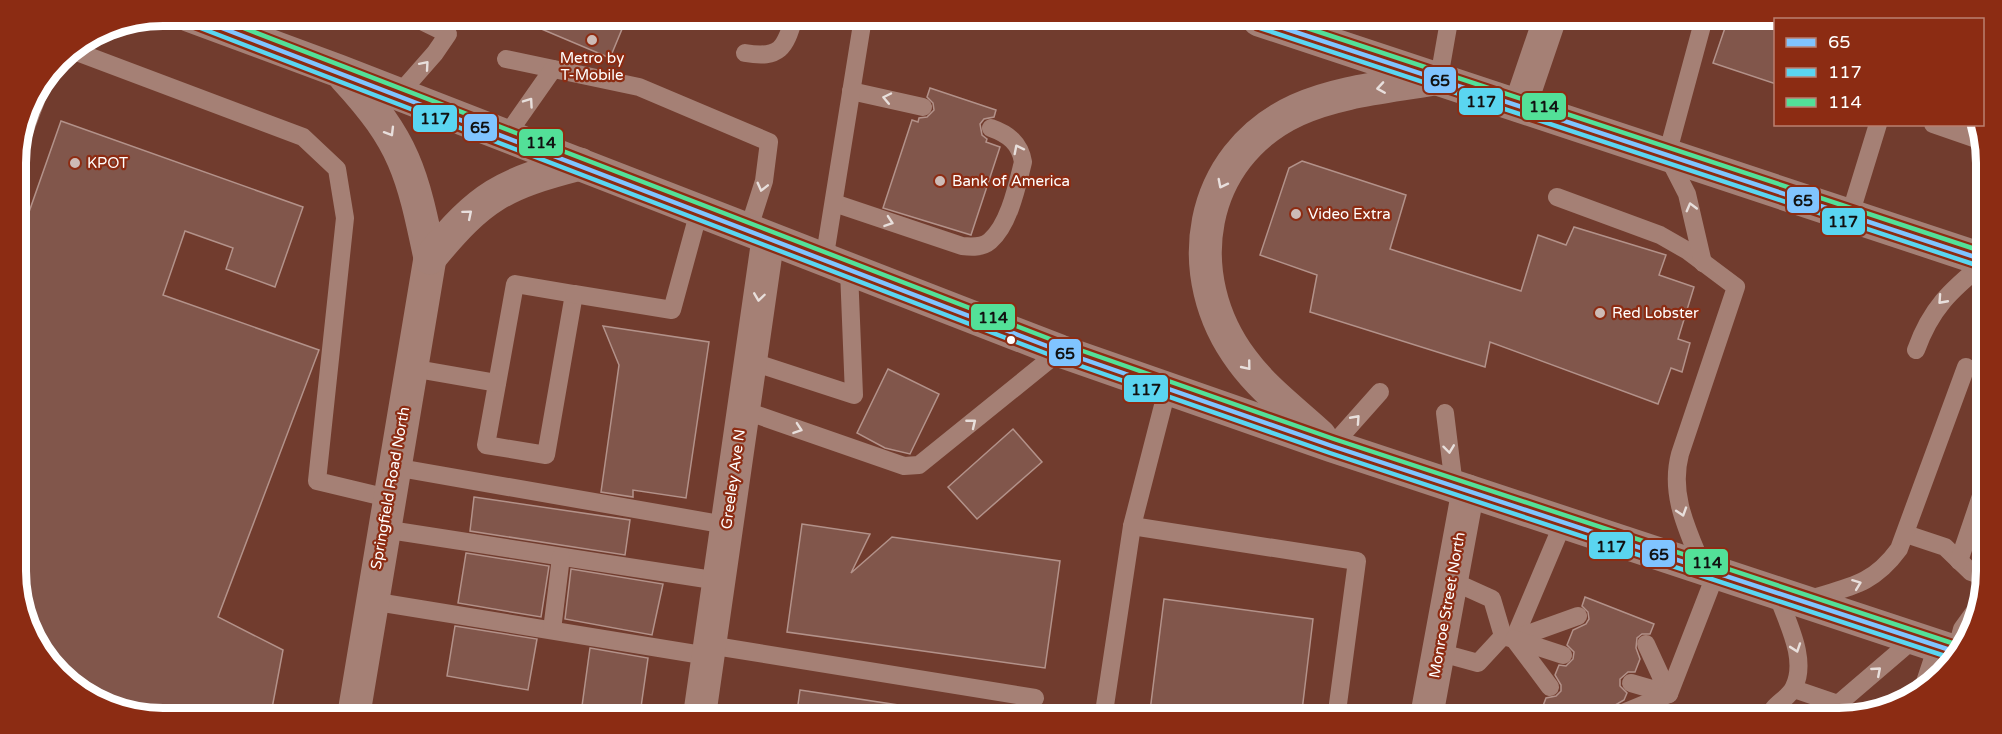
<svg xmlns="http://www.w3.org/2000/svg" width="2002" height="734" font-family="'Varela Round',sans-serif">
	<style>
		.building { fill: #81564b; stroke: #b3928a; stroke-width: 1.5 }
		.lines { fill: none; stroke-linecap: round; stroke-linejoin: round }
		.service { stroke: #a58075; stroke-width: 18 }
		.minor { stroke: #a58075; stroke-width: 33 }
		.tertiary { stroke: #a58075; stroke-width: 33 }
		.trunk { stroke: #a48076; stroke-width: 33 }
		.bus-1-casing { stroke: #8c2c13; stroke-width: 9 }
		.bus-2-casing { stroke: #8c2c13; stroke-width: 9 }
		.bus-3-casing { stroke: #8c2c13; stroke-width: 9 }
		.bus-1 { stroke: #80c4ff; stroke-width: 4.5 }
		.bus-2 { stroke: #5ad5f0; stroke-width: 4.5 }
		.bus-3 { stroke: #53e098; stroke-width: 4.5 }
		.oneway { stroke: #e8dfdc }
		.oneway2 { stroke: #e8dfdd }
		.poi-dot { fill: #cdbbb6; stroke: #8c2c13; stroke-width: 2 }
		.bus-dot { fill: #fff; stroke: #8c2c13; stroke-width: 2 }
		.labels { text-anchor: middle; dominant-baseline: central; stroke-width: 4.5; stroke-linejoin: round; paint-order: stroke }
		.poi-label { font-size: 15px; fill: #fff; stroke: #8c2c13; text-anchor: start }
		.street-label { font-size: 15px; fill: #fff; stroke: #8c2c13 }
		.rim { fill: none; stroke: #fff; stroke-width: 8 }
		.line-badge { stroke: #8c2c13; stroke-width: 2 }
		.pale-badge-label { font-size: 16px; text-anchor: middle; font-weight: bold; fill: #111 }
	</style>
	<rect width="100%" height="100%" fill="#713c2e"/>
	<g class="building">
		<polygon points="513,17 627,17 610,58"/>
		<polygon points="1727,22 1776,22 1776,84 1713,63"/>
		<polygon points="930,88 996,110 994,117 984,119 980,124 982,135 987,139 986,142 1000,147 971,235 883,208 912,120 918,122 919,118 927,117 934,110 933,103 927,97"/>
		<polygon points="61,121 303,207 275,287 226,269 233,248 185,231 163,295 319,350 218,617 283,650 270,719 162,719 115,711 52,669 18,600 16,249"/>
		<polygon points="1302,161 1406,195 1390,249 1521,291 1538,235 1566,245 1574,227 1666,255 1659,275 1694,287 1678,339 1690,343 1682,372 1671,368 1658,404 1490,342 1485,367 1310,312 1317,275 1260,255 1289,168"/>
		<polygon points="603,326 709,342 686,498 633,490 633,497 601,492 619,365"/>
		<polygon points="888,369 939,394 910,454 885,448 857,433"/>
		<polygon points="1013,429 1042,462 977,519 948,487"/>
		<polygon points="474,497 630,520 625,555 470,531"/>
		<polygon points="802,524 870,534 851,573 892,537 1060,561 1045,668 787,632"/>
		<polygon points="466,553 549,566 541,617 458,603"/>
		<polygon points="571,569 663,584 652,635 565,619"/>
		<polygon points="1585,597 1654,624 1650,634 1642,634 1637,638 1636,648 1640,659 1635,672 1628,672 1620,679 1620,686 1627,693 1624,700 1610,708 1607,719 1538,719 1546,698 1556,696 1561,691 1561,685 1555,675 1559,665 1566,666 1573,659 1574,652 1567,645 1573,630 1586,624 1589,619 1588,612 1582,606"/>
		<polygon points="1164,599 1313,619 1301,719 1149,719"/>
		<polygon points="455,626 537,639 528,690 447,676"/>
		<polygon points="590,648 648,658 640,714 582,706"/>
		<polygon points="800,690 898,705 897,719 796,719"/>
	</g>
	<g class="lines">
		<g class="service">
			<polyline points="69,49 303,137 337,169 345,218 317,481 388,498"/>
			<path d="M 745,53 C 780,59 785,48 794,18"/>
			<polyline points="506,59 639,87 769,142 764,181 748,231"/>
			<polyline points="1439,78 1449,21"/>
			<polyline points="851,91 923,107"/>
			<polyline points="399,94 435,53 448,34 411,16"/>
			<polyline points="1933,124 1985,142"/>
			<polyline points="506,136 553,69"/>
			<polyline points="15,156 44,79"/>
			<path d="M 1557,197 L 1660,235 L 1688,251 L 1736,287 L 1680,454 C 1669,495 1688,531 1703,568"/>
			<path d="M 834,203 L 962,246 C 971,247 982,248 990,241 C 1009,225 1017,186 1023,162 C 1020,143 1008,134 991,128"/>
			<polyline points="1850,215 1878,124"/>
			<polyline points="824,261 863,18"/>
			<polyline points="1703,263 1687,194 1667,155 1703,22"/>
			<polygon points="515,284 574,294 546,455 486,445"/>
			<polyline points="574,294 672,310 699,211"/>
			<path d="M 1916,350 C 1931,308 1951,290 1984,263"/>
			<polyline points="750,361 854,395 849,271"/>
			<polyline points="411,368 497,383"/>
			<polyline points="743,410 904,466 919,465 1060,351"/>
			<polyline points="1445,413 1454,486"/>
			<polyline points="1332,446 1380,392"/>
			<polyline points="394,467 726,525"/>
			<polyline points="1132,526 1357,561 1336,719"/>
			<polyline points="383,529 719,581"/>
			<polyline points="1906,534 1945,547 1971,572 1980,575"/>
			<polyline points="1959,561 1981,496"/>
			<polyline points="1450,580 1492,599 1503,636"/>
			<path d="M 1806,600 C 1848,587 1872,586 1899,549 L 1966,367"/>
			<polyline points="371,601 708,656"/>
			<polyline points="552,630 561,557"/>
			<polyline points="1514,639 1563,523"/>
			<polyline points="709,645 1035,698"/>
			<polyline points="1956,651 1962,629 1980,604"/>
			<polyline points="1438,652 1478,663 1503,636 1514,639 1578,616"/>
			<polyline points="1631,683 1669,694 1646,644"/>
			<polyline points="1550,687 1514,639 1563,655"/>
			<polyline points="1794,689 1838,704 1915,638"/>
			<polyline points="1922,691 1937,646"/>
			<polyline points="354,714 380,719"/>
			<polyline points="1618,715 1669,694 1716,573"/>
			<polyline points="1103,719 1132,526 1167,390"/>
			<path d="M 1768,719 C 1772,704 1788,700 1794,687 C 1808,658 1786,621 1777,593"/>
		</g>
		<g class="minor">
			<polyline points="1520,106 1549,21"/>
			<polyline points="699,719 768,239"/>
			<polyline points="1426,719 1468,491"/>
		</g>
		<polyline class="tertiary" points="353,719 430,258"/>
		<g class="trunk">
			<polyline points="188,15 339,71 1060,351 1332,446 1956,652"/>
			<polyline points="1259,20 1984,260"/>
			<path d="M 345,77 C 405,142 412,172 430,258"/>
			<path d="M 430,258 C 481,196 502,184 580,164"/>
			<path d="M 1320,436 C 1294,412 1263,389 1242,360 C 1179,276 1197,156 1297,110 C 1339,91 1389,87 1434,79"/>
		</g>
		<defs>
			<g id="bus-1">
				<polyline points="188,15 1060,351 1332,446 1956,652"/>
				<polyline points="1259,20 1984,260"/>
			</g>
			<g id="bus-2">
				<polyline points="185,22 1058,358 1330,453 1951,658"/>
				<polyline points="1257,27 1982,267"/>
			</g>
			<g id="bus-3">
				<polyline points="210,15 1063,344 1334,439 1958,645"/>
				<polyline points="1283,20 1984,252"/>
			</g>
		</defs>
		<use href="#bus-1" class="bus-1-casing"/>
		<use href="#bus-2" class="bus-2-casing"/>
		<use href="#bus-3" class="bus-3-casing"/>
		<use href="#bus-1" class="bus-1"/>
		<use href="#bus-2" class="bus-2"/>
		<use href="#bus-3" class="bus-3"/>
	</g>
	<defs><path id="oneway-chevron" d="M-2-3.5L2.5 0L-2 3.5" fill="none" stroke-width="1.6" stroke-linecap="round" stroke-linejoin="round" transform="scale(1.5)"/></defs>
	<g class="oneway">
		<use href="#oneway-chevron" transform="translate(425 65) rotate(-49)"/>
		<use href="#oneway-chevron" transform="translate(887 98) rotate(-168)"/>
		<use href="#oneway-chevron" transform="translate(529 102) rotate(-55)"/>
		<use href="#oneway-chevron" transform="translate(1018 149) rotate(-117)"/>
		<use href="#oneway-chevron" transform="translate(762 187) rotate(104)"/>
		<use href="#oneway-chevron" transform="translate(1691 207) rotate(-105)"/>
		<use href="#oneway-chevron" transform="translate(889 222) rotate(19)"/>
		<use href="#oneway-chevron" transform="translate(759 297) rotate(98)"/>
		<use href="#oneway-chevron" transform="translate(1942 300) rotate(132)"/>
		<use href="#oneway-chevron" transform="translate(1356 419) rotate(-48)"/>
		<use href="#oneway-chevron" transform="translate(972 423) rotate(-39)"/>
		<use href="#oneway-chevron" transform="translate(798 429) rotate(19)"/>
		<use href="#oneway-chevron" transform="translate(1449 449) rotate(83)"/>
		<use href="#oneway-chevron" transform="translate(1682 512) rotate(72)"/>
		<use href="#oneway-chevron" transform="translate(1857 584) rotate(-21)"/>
		<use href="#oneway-chevron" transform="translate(1796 648) rotate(71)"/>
		<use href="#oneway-chevron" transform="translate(1877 671) rotate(-41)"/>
	</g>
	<g class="oneway2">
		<use href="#oneway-chevron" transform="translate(1381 88) rotate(171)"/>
		<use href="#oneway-chevron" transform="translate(390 132) rotate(59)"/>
		<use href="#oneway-chevron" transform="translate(1222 184) rotate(117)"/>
		<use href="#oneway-chevron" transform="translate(468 214) rotate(-40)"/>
		<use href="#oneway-chevron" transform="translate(1247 366) rotate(51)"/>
	</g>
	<g class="poi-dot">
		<circle cx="592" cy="40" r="6"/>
		<circle cx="75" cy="163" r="6"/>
		<circle cx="940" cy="181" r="6"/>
		<circle cx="1296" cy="214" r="6"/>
		<circle cx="1600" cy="313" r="6"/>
	</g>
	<circle class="bus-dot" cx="1011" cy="340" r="5"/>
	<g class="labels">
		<g class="poi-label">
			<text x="592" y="58" text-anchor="middle">Metro by<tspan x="592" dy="17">T-Mobile</tspan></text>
			<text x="87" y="163">KPOT</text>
			<text x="952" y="181">Bank of America</text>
			<text x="1308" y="214">Video Extra</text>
			<text x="1612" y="313">Red Lobster</text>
		</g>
		<g class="street-label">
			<text transform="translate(733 479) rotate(-82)">Greeley Ave N</text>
			<text transform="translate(390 488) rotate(-80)">Springfield Road North</text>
			<text transform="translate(1447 605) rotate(-80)">Monroe Street North</text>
		</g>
	</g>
	<path d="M0 0H2002V734H0ZM163 26H1839A137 137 0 0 1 1976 163V571A137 137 0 0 1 1839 708H163A137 137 0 0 1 26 571V163A137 137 0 0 1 163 26Z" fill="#8c2c13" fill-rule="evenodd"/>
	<path class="rim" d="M163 26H1839A137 137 0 0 1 1976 163V571A137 137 0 0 1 1839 708H163A137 137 0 0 1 26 571V163A137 137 0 0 1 163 26Z"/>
	<g class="line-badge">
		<rect x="1423" y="66" width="34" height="28" rx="6" fill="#80c4ff"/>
		<rect x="1458" y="87" width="46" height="29" rx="6" fill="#5ad5f0"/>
		<rect x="1521" y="92" width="46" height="29" rx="6" fill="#53e098"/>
		<rect x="412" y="104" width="46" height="29" rx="6" fill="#5ad5f0"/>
		<rect x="463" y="113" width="35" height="29" rx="6" fill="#80c4ff"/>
		<rect x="518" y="128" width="46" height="29" rx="6" fill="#53e098"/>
		<rect x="1786" y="186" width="34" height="28" rx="6" fill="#80c4ff"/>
		<rect x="1821" y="207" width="45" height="29" rx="6" fill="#5ad5f0"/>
		<rect x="970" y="303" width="46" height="28" rx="6" fill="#53e098"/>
		<rect x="1048" y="338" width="34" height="29" rx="6" fill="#80c4ff"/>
		<rect x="1123" y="374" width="46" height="29" rx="6" fill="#5ad5f0"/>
		<rect x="1588" y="531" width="46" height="29" rx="6" fill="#5ad5f0"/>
		<rect x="1641" y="539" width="35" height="29" rx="6" fill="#80c4ff"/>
		<rect x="1684" y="548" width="45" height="28" rx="6" fill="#53e098"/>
	</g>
	<g class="pale-badge-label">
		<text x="1440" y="86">65</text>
		<text x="1481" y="107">117</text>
		<text x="1544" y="112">114</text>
		<text x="435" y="124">117</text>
		<text x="480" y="133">65</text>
		<text x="541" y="148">114</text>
		<text x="1803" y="206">65</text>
		<text x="1843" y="227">117</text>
		<text x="993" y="323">114</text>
		<text x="1065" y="359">65</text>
		<text x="1146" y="395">117</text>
		<text x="1611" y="552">117</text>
		<text x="1659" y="560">65</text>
		<text x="1707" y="568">114</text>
	</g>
	<rect x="1774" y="18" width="210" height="108" fill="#8c2c13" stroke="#ba8071" stroke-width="1.5"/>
	<rect x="1786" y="38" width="30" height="9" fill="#80c4ff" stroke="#ba8071" stroke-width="1.5"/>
	<text x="1828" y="48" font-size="18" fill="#ffffff">65</text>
	<rect x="1786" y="68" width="30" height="9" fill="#5ad5f0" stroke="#ba8071" stroke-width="1.5"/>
	<text x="1828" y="78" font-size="18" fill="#ffffff">117</text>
	<rect x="1786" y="98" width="30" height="9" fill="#53e098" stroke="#ba8071" stroke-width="1.5"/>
	<text x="1828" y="108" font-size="18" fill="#ffffff">114</text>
</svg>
